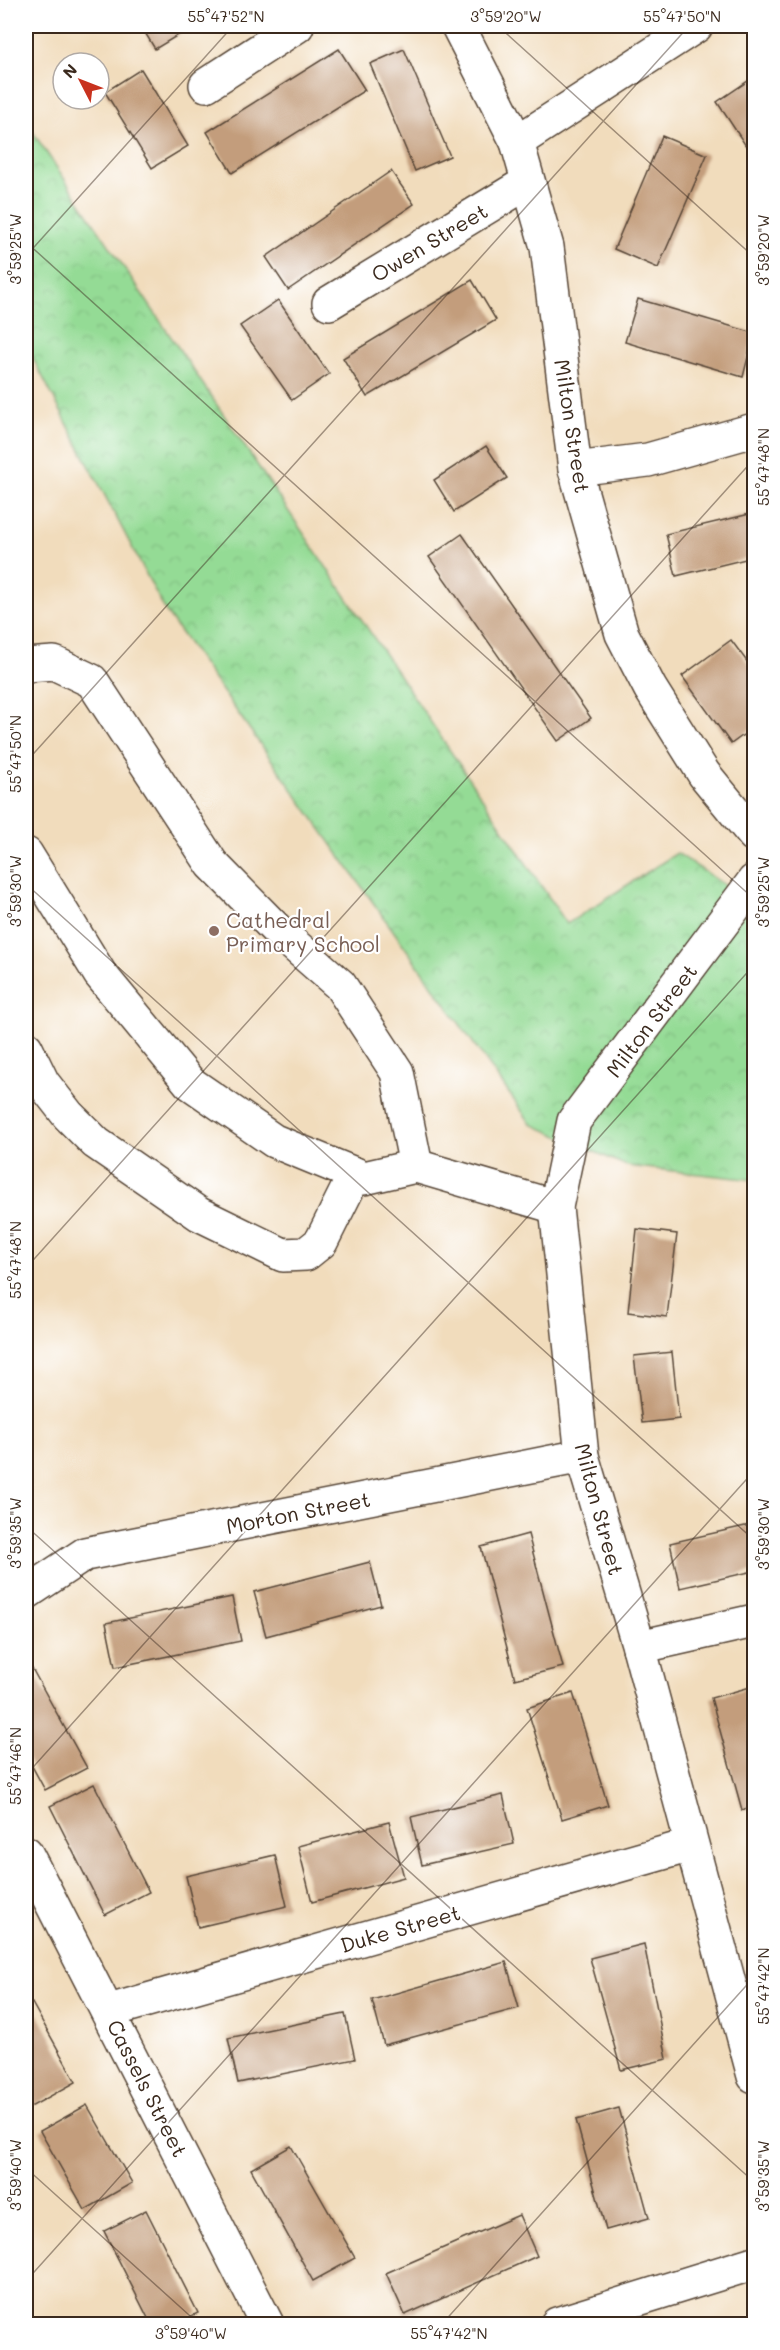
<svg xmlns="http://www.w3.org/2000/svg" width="780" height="2350" font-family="Mali,sans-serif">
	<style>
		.park { fill: url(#park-crowns); stroke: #68825a; stroke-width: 1.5 }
		.building { fill: #c39d7b }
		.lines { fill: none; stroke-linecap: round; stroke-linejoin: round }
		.minor-casing { stroke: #564536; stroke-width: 36 }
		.minor { stroke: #fff; stroke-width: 33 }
		.ticks { fill: none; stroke: #3b2a1e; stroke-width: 1.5; stroke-opacity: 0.45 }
		.education-dot { fill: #8d6e63; stroke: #fff; stroke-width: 2 }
		.labels { text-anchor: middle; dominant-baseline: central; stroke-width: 4.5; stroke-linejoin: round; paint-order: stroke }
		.street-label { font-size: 21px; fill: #3b2a1e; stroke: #fff }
		.education-label { font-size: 21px; fill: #785e54; stroke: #fff; text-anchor: start }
		.neatline { fill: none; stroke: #3b2a1e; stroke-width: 2 }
		.ticks-label { font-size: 15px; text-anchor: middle; fill: #3b2a1e }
	</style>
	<defs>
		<pattern id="park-crowns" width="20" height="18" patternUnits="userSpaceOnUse" patternTransform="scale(1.5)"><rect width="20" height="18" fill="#94db95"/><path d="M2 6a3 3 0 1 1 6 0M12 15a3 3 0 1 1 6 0" fill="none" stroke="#80bc80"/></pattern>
	</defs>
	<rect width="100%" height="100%" fill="#fff"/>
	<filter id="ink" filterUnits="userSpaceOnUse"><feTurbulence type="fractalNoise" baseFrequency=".0167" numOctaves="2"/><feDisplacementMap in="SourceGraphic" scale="12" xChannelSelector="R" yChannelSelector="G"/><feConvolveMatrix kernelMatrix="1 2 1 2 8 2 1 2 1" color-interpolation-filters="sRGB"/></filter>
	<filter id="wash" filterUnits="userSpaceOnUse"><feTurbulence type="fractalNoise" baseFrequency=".008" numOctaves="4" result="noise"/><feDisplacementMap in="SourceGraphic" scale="24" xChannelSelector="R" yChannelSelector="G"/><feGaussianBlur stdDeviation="1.35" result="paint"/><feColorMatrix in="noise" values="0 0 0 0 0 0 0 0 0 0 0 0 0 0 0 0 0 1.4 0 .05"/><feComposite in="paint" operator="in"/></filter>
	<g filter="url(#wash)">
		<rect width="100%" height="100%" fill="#f1dcbc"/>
		<polygon class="park" points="26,122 567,924 677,853 754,905 754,1180 627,1166 531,1124 166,612 26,345"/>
		<g id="blocks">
			<g class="building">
				<polygon points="141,26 193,26 155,49"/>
				<polygon points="339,49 365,90 232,173 207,132"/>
				<polygon points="404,49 450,156 415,171 370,64"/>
				<polygon points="141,69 188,146 152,168 105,92"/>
				<polygon points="754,77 754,140 746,146 717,102"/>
				<polygon points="662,136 707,155 658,268 614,249"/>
				<polygon points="391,171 414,204 288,290 266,257"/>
				<polygon points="472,280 496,320 367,397 343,358"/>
				<polygon points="638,299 754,333 743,377 625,342"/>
				<polygon points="278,300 329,374 292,400 240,326"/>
				<polygon points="486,446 507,478 454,512 434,480"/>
				<polygon points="754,513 754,557 676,576 666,534"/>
				<polygon points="462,534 591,718 558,741 429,557"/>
				<polygon points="731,640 751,667 754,665 754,727 731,744 682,676"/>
				<polygon points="637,1229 677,1234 667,1317 628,1312"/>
				<polygon points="672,1352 679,1419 642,1423 634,1356"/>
				<polygon points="754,1524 754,1571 680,1588 670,1543"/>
				<polygon points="528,1534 563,1667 515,1679 481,1547"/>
				<polygon points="370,1562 381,1605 266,1636 254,1592"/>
				<polygon points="232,1597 241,1641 115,1667 106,1623"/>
				<polygon points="30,1665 87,1768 45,1790 26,1755 26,1668"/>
				<polygon points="754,1686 754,1807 742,1810 711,1698"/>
				<polygon points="573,1693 608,1805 562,1819 527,1708"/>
				<polygon points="94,1784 149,1892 105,1915 50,1806"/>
				<polygon points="503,1795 514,1844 422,1865 411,1817"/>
				<polygon points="389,1822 404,1877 312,1902 298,1846"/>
				<polygon points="275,1855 287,1906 198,1927 186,1876"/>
				<polygon points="644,1944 667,2059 621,2070 590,1958"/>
				<polygon points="506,1962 519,2008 384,2045 372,2000"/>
				<polygon points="32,2003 76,2082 27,2109 26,2007"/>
				<polygon points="345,2014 355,2059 238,2083 228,2038"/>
				<polygon points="87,2105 132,2183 85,2210 40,2131"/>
				<polygon points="619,2108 649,2218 606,2230 576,2120"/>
				<polygon points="291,2146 355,2258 313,2281 251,2169"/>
				<polygon points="146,2210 198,2313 175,2324 151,2324 104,2231"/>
				<polygon points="519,2215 537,2256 405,2315 386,2273"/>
			</g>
		</g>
	</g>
	<g filter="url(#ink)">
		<use href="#blocks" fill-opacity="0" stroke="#564536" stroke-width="1.5"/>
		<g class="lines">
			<defs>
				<g id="minor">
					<polyline points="458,26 517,142 547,247 575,469 622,634 650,688 704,774 754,835"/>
					<polyline points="206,85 297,26"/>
					<polyline points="517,142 696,26"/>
					<polyline points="329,303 528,182"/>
					<polyline points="575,469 648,460 754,430"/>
					<polyline points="26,665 54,663 92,681 212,864 276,929 340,985 397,1072 416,1166"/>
					<polyline points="26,854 100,974 190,1083 274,1141 364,1178 416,1166 556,1207"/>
					<polyline points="754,881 574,1121 556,1207 582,1456 639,1647 754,2076"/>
					<polyline points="26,1048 43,1083 68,1115 96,1143 199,1214 283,1255 306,1254 321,1242 355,1174"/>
					<polyline points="26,1593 85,1554 582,1456"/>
					<polyline points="639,1647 754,1621"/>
					<polyline points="26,1853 267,2324"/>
					<polyline points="109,2011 691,1845"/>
					<polyline points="557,2324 754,2263"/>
				</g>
			</defs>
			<use href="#minor" class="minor-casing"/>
			<use href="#minor" class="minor"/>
		</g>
	</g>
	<path class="ticks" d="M 498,26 L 754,257M 26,242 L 754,899M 26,256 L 233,26M 26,762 L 689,26M 26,884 L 754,1540M 26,1268 L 754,459M 26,1526 L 754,2182M 26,1775 L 754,965M 26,2168 L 199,2324M 26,2281 L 754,1471M 442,2324 L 754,1977"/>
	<circle class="education-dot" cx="214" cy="931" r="6"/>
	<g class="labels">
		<g class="street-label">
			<text transform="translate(429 242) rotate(-31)">Owen Street</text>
			<text transform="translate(573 426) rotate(81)">Milton Street</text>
			<text transform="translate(651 1020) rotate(-53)">Milton Street</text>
			<text transform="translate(600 1509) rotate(75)">Milton Street</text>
			<text transform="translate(298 1512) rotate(-11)">Morton Street</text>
			<text transform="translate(400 1928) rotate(-16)">Duke Street</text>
			<text transform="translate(148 2088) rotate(63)">Cassels Street</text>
		</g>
		<g class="education-label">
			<text x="226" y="919">Cathedral<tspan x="226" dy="24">Primary School</tspan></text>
		</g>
	</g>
	<rect width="780" height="2350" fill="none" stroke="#fff" stroke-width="66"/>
	<g transform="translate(81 81) rotate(312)"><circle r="28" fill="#ffffff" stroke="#b1aaa5" stroke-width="1.5"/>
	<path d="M0-4.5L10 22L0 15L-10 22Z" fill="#c8321e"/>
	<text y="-9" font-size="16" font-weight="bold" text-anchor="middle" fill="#3b2a1e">N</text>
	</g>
	<rect x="33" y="33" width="714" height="2284" class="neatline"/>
	<g class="ticks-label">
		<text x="226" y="22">55°47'52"N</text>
		<text x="506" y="22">3°59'20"W</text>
		<text x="682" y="22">55°47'50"N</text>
		<text transform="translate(16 249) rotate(-90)" y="5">3°59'25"W</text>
		<text transform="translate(764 250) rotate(-90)" y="5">3°59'20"W</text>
		<text transform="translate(764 467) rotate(-90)" y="5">55°47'48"N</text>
		<text transform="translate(16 754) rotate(-90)" y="5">55°47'50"N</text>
		<text transform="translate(16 891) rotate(-90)" y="5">3°59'30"W</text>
		<text transform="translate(764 892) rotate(-90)" y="5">3°59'25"W</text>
		<text transform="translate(16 1260) rotate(-90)" y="5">55°47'48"N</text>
		<text transform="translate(16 1533) rotate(-90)" y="5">3°59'35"W</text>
		<text transform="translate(764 1534) rotate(-90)" y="5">3°59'30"W</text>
		<text transform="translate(16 1766) rotate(-90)" y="5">55°47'46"N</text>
		<text transform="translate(764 1986) rotate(-90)" y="5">55°47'42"N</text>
		<text transform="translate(16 2175) rotate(-90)" y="5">3°59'40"W</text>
		<text transform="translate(764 2176) rotate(-90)" y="5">3°59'35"W</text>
		<text x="191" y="2339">3°59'40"W</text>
		<text x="449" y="2339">55°47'42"N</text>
	</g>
</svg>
